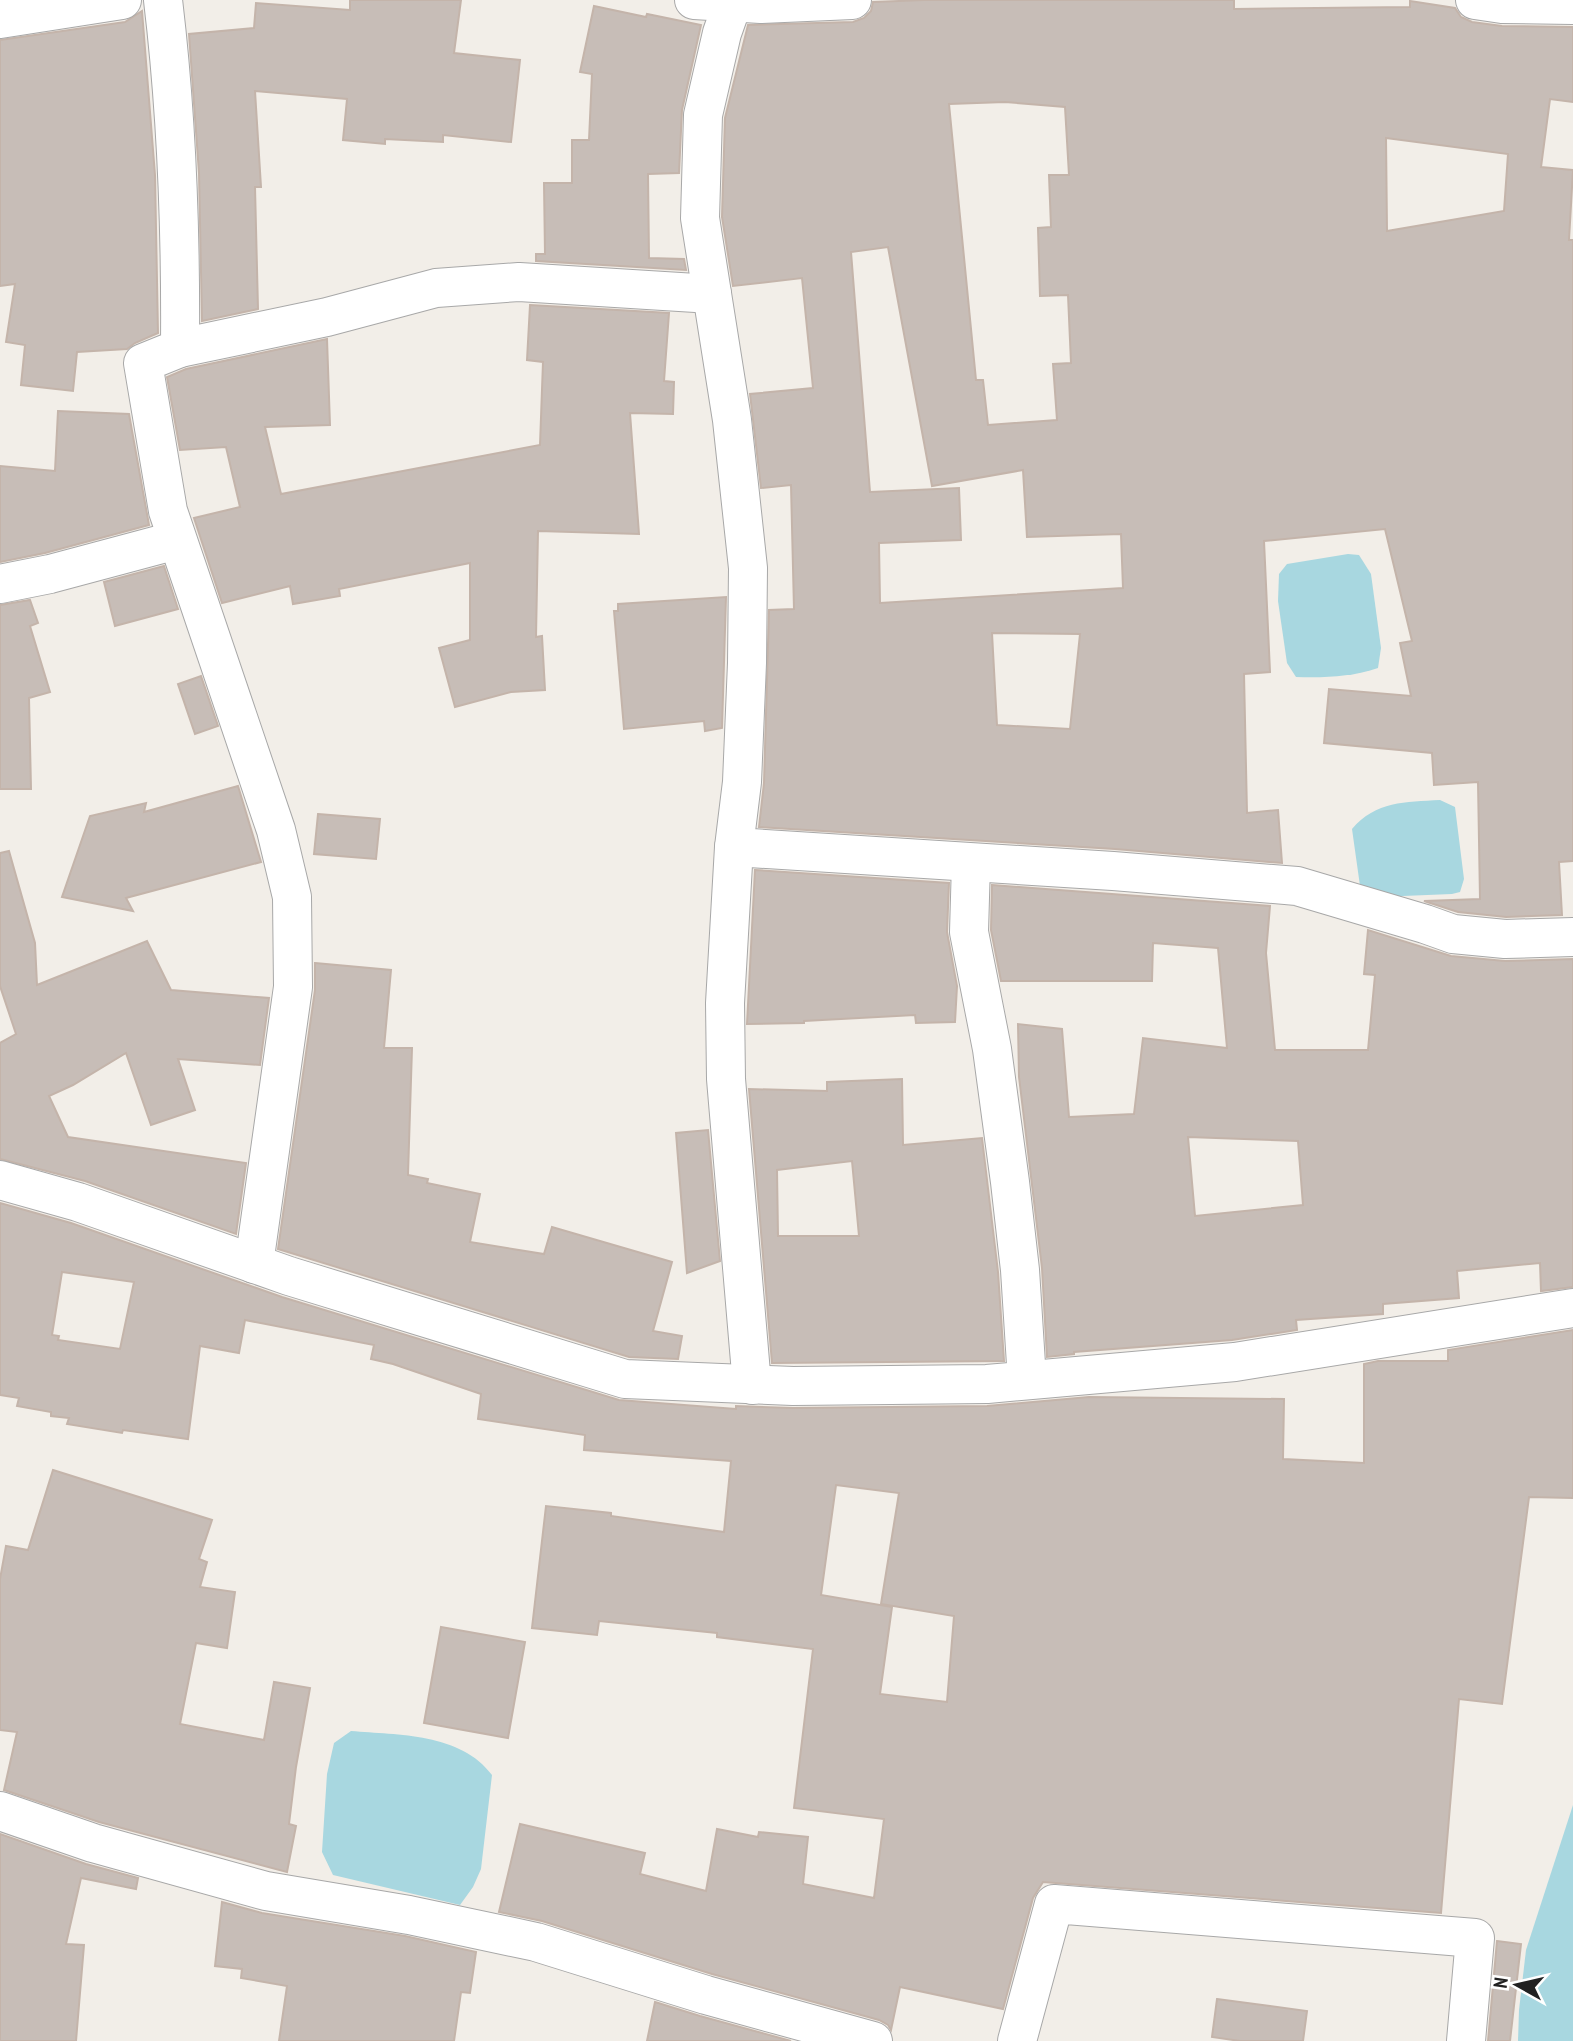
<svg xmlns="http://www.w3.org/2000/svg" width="1573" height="2041" font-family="'PT Sans Narrow',sans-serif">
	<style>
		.water { fill: #a8d7e0 }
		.building { fill: #c7bdb7; stroke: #c4b4aa; stroke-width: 2; fill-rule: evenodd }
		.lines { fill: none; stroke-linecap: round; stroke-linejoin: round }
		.minor-casing { stroke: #a8a8a8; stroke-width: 40 }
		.minor { stroke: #fff; stroke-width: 38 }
	</style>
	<rect width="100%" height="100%" fill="#f2eee8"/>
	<g class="water">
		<path d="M 1348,554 L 1359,555 L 1371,574 L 1381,648 L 1378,668 C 1352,677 1323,678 1296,677 L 1287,663 L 1278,601 L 1279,574 L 1287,564 Z"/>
		<path d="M 1440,800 L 1455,807 L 1464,879 L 1460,892 L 1452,894 L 1378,897 L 1361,893 L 1352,829 C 1376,801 1405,802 1440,800 Z"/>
		<path d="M 351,1731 C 398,1735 461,1733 492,1775 L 481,1869 L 473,1887 L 460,1905 L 333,1875 L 322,1852 L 327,1774 L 334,1743 Z"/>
		<polygon points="1573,1805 1573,2041 1518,2041 1519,2010 1526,1950"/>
	</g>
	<g class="building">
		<polygon points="350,0 461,0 454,53 520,60 511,142 443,135 443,142 385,139 385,144 343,140 347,99 255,91 261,187 255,187 258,309 202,321 199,173 189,34 254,28 256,3 350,10"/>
		<path d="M 924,0 L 1234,0 L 1234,9 L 1410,7 L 1410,1 L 1455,8 L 1461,17 L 1472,22 L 1502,26 L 1573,27 L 1573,102 L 1550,99 L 1541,167 L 1573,170 L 1569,240 L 1573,240 L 1573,861 L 1559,862 L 1562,915 L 1506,917 L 1458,912 L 1424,901 L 1480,899 L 1478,782 L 1434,785 L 1432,753 L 1324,743 L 1329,689 L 1411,696 L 1400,643 L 1412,641 L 1385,529 L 1264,541 L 1270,672 L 1244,674 L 1247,813 L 1278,810 L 1282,863 L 1115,849 L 759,827 L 764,783 L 769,610 L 794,609 L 791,485 L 761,488 L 750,394 L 813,388 L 802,278 L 733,286 L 722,217 L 725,118 L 748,25 L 853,22 L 864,18 L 871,11 L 873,2 ZM 1005,102 L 1065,107 L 1069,175 L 1049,175 L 1051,227 L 1038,228 L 1040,296 L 1068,295 L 1071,363 L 1053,364 L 1057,420 L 988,425 L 983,380 L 976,380 L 949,104 ZM 1386,138 L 1508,154 L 1504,211 L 1387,231 ZM 888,247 L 932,486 L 1023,470 L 1027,537 L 1121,534 L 1123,588 L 880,603 L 879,543 L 961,540 L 959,488 L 870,492 L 851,252 ZM 992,633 L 1080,634 L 1070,729 L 997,725 Z"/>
		<polygon points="594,6 646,17 647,14 701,25 682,110 679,173 648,174 649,258 684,259 686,270 536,261 536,254 545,254 544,183 572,183 572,140 589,140 592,74 580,72"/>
		<polygon points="142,11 155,175 158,333 135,343 127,349 77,352 73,391 21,385 25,345 6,342 15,284 0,286 0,40 125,22"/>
		<polygon points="530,305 669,313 664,381 674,382 673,414 630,413 639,534 538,531 536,637 542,636 545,690 511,692 455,707 439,648 470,640 470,563 339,589 340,596 293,604 290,586 222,603 194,518 240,507 226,447 180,450 167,377 186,369 327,339 330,425 265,427 281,494 540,445 543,362 527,360"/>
		<polygon points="58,411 129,414 149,525 45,553 0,562 0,466 55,471"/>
		<polygon points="164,566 178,609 115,626 104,582"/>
		<polygon points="726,597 722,728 705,731 704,721 624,729 614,611 618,611 618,604"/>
		<polygon points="30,600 38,623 30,626 50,692 29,698 31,789 0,789 0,605"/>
		<polygon points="201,676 218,726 195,734 178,684"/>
		<polygon points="238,786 261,862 126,898 133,911 62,897 90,816 146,803 144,812"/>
		<polygon points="318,814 380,819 376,859 314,854"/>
		<polygon points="9,851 35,943 37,985 147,941 171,990 269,998 260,1065 178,1059 195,1110 151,1125 126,1053 73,1085 49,1096 68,1137 246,1163 236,1234 85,1181 0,1159 0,1043 16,1034 0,986 0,853"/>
		<polygon points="755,870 949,883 947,932 957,986 955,1022 916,1023 915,1015 804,1021 804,1023 747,1024"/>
		<path d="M 992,885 L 1270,906 L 1266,953 L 1275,1050 L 1368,1050 L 1375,975 L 1364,974 L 1368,930 L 1451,956 L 1505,961 L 1573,959 L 1573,1287 L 1541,1291 L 1540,1263 L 1457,1271 L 1459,1298 L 1383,1304 L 1383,1314 L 1296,1320 L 1297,1330 L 1232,1340 L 1074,1352 L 1074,1354 L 1047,1357 L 1042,1268 L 1019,1077 L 1018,1024 L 1062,1029 L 1069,1117 L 1134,1114 L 1143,1038 L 1227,1048 L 1218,948 L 1153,943 L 1152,981 L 1001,981 L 991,930 ZM 1188,1137 L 1298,1141 L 1303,1205 L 1195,1216 Z"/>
		<polygon points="315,963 391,970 384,1048 412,1048 408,1175 428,1179 427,1183 480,1194 470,1242 544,1254 552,1227 672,1262 653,1331 682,1336 678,1359 629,1357 278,1249 315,990"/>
		<path d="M 902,1079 L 903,1145 L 982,1138 L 998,1272 L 1004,1361 L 772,1363 L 749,1089 L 827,1091 L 827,1082 ZM 852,1161 L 859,1236 L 778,1236 L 777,1170 Z"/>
		<polygon points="708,1130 720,1261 687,1273 676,1133"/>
		<path d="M 0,1203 L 71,1223 L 282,1297 L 619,1400 L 736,1409 L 736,1406 L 793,1408 L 987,1406 L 1089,1397 L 1284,1399 L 1283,1459 L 1364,1463 L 1364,1364 L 1378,1361 L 1448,1361 L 1448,1350 L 1573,1330 L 1573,1498 L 1529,1497 L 1502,1704 L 1459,1699 L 1441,1913 L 1043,1882 L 1033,1898 L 1003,2009 L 900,1987 L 891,2030 L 888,2025 L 879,2020 L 712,1974 L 542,1921 L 499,1912 L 520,1824 L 645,1853 L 640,1874 L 706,1891 L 717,1829 L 758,1837 L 759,1832 L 808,1837 L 803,1884 L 874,1898 L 884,1819 L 794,1808 L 813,1649 L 717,1637 L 717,1633 L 599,1621 L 597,1635 L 532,1628 L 546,1506 L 611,1513 L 611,1516 L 724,1532 L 731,1461 L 584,1450 L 585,1435 L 478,1419 L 481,1394 L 393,1364 L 371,1359 L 374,1345 L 245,1320 L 239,1353 L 200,1346 L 188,1439 L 123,1430 L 122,1433 L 67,1424 L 69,1418 L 51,1416 L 51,1412 L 17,1406 L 19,1398 L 0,1395 ZM 62,1272 L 134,1282 L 120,1349 L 58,1340 L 59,1336 L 52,1335 ZM 836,1485 L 899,1493 L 881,1604 L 954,1616 L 947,1702 L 880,1694 L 892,1607 L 821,1595 Z"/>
		<polygon points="53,1470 212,1520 199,1559 207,1562 200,1587 235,1592 227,1648 196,1643 180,1724 264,1740 274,1682 310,1688 296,1767 289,1824 296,1826 287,1872 99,1822 4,1790 17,1732 0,1730 0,1579 6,1546 28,1550"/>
		<polygon points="441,1627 525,1642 508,1738 424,1723"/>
		<polygon points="0,1834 86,1864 138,1878 136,1889 81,1878 66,1944 84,1945 76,2041 0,2041"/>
		<polygon points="222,1902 262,1913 405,1936 476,1952 470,1993 461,1992 454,2041 279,2041 287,1986 241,1978 242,1969 215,1966"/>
		<polygon points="1497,1941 1521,1944 1510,2041 1488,2041"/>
		<polygon points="1217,1999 1307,2011 1303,2041 1240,2041 1212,2037"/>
		<polygon points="655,2002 700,2016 791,2041 647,2041"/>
	</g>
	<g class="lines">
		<defs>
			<g id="minor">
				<path d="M 163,0 C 177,116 181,231 180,348 L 143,363 L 168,511 L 276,830 L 292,897 L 293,987 L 254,1264"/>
				<polyline points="694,0 761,4 852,0"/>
				<polyline points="1475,0 1502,4 1573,5"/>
				<polyline points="733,2 722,33 703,115 700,218 732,420 748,568 747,663 742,782 734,847 725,1003 726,1079 752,1385"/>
				<polyline points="0,19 122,0"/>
				<polyline points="180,348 327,317 436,288 519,282 712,294"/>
				<polyline points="0,584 50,574 177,540"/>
				<polyline points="734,847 1113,871 1297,886 1425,924 1453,934 1505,939 1573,937"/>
				<polyline points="971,863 969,932 992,1049 1010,1182 1020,1270 1027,1380"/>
				<polyline points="0,1180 78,1202 289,1276 625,1379 793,1386 987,1384 1235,1362 1573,1308"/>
				<polyline points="0,1811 93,1843 266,1891 409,1915 536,1942 706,1995 873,2041"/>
				<polyline points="1017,2041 1054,1904 1475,1938 1466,2041"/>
			</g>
		</defs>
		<use href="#minor" class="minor-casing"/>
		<use href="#minor" class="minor"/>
	</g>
	<g transform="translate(1517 1985) rotate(278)" stroke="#ffffff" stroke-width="5" paint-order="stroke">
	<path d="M0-5L12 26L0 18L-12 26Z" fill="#212121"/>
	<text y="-10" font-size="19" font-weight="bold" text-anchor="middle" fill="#212121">N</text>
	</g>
</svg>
